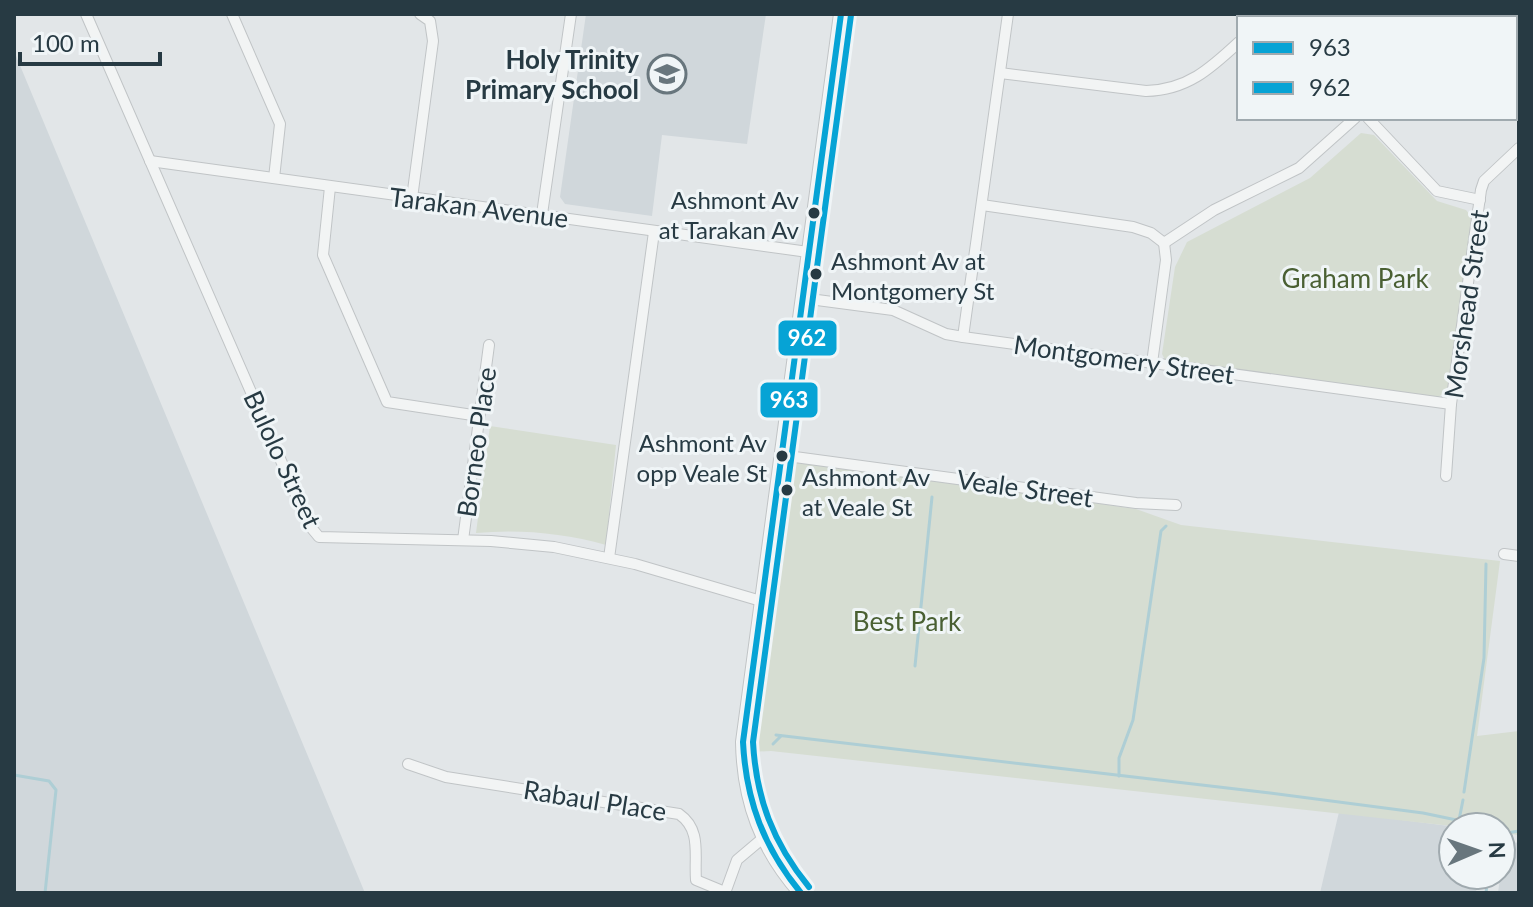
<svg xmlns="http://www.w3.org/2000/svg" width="1533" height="907" font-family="Lato,sans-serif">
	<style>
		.built { fill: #d0d7db }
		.park { fill: #d6ddd2 }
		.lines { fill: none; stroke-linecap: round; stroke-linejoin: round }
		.stream { stroke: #aeced5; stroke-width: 3 }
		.street-casing { stroke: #c0c4c6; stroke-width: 12 }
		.secondary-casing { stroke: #c0c4c6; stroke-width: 16 }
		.street { stroke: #f2f4f4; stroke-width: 10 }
		.secondary { stroke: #f6f7f7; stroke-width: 14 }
		.bus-1-casing { stroke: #f0f5f7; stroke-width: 12 }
		.bus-2-casing { stroke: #f0f5f7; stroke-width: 12 }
		.bus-1 { stroke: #06a3d5; stroke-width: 6 }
		.bus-2 { stroke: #06a3d5; stroke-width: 6 }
		.bus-dot { fill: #273a43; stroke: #f0f5f7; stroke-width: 3 }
		.labels { text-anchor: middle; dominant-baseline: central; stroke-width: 6; stroke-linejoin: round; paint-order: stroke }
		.bus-label { font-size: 24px; fill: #273a43; stroke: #f0f5f7; text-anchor: end }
		.poi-label { font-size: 26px; font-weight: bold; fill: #273a43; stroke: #f0f5f7; text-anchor: end }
		.street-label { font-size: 26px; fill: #273a43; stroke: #f0f5f7 }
		.park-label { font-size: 26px; fill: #4a6033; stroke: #f0f5f7 }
		.line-badge { stroke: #f0f5f7; stroke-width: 3 }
		.badge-label { font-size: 22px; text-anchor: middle; font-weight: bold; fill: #fff }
	</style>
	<rect width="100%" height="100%" fill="#e2e6e8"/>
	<g class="built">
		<polygon points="586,14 766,14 747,144 662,135 652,216 565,204 560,197"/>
		<polygon points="14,51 365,893 14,893"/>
		<polygon points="1339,812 1457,827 1453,827 1453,875 1478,875 1476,893 1320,893"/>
		<polygon points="1505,841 1519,843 1519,893 1498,893"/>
	</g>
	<g class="park">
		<polygon points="1361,133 1374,135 1437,201 1466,210 1474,220 1448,390 1437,398 1166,362 1162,354 1175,267 1187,242 1310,178"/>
		<path d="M 490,426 L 616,445 L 606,545 C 564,533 519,529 476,533 Z"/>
		<polygon points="782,458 1136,509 1181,525 1500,561 1477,736 1519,731 1519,835 1501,833 1501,827 1461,827 771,751 750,752"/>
	</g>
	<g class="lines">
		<g class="stream">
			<polyline points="915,666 932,497"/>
			<polyline points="776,735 1270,793 1423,813 1490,827"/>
			<polyline points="773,744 781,736"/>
			<polyline points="14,775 49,781 56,790 45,893"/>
			<polyline points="1119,776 1119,758 1133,720 1161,531 1166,526"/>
			<polyline points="1464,792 1484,658 1486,564"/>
			<polyline points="1459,820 1463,800"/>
			<polyline points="1501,834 1519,831"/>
			<polyline points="1486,893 1488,875"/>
		</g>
		<defs>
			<g id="street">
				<polyline points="86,14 309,525 319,537 491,541 554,547 635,564 761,601"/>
				<polyline points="232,14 280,124 274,178"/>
				<polyline points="1453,14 1456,18"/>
				<polyline points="1265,18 1269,14"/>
				<path d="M 1000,73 L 1146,91 C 1187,90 1210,69 1239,42"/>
				<polyline points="1515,83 1519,88"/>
				<polyline points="1368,118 1437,191 1480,200"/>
				<polyline points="150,161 808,252"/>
				<polyline points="330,187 323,255 387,402 479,416"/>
				<polyline points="412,198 433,41 430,21 420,14"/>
				<polyline points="982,205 1133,227 1151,233 1164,243"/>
				<polyline points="542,214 571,14"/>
				<polyline points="1164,243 1214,210 1299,168 1355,118"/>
				<polyline points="802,298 893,310 946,334 963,337 1451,404"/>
				<polyline points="963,337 1008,14"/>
				<polyline points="1152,363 1166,260 1164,243"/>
				<polyline points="780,455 1136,503 1176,505"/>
				<polyline points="1446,476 1451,404 1481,190 1484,181 1519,148"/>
				<polyline points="463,540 489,345"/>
				<polyline points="1504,554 1519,556"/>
				<polyline points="609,558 654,232"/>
				<path d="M 408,764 L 446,777 L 679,814 C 702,830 694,855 696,880 L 725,892"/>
				<polyline points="725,893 737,860 763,838"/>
			</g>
			<path id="secondary" d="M 801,893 C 762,849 744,801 743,742 L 841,14"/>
		</defs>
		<use href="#street" class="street-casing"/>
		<use href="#secondary" class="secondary-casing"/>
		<use href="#street" class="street"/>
		<use href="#secondary" class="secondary"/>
		<defs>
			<path id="bus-1" d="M 801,893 C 764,848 746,801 743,742 L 841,14"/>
			<path id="bus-2" d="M 809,887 C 773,843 756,798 753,742 L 851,15"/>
		</defs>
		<use href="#bus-1" class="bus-1-casing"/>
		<use href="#bus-2" class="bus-2-casing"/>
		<use href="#bus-1" class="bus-1"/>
		<use href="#bus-2" class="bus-2"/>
	</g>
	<defs>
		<symbol id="school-ring" viewBox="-11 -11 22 22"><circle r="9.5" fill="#f0f5f7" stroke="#68767d" stroke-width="1.5"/><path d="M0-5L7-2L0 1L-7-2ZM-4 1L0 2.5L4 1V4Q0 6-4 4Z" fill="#68767d"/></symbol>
	</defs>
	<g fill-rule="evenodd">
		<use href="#school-ring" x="645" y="52" width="44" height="44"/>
	</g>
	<g class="bus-dot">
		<circle cx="814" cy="213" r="7"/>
		<circle cx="816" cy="274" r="7"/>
		<circle cx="782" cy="456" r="7"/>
		<circle cx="787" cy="490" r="7"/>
	</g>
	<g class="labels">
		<g class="bus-label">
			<text x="799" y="199">Ashmont Av<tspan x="799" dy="30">at Tarakan Av</tspan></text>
			<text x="831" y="260" text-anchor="start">Ashmont Av at<tspan x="831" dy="30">Montgomery St</tspan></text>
			<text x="767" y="442">Ashmont Av<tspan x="767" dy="30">opp Veale St</tspan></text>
			<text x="802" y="476" text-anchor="start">Ashmont Av<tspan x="802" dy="30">at Veale St</tspan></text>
		</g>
		<g class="poi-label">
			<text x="639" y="59">Holy Trinity<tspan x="639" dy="30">Primary School</tspan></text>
		</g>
		<g class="street-label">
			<text transform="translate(479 207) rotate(7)">Tarakan Avenue</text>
			<text transform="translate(1466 304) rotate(-82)">Morshead Street</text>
			<text transform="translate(1124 359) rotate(8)">Montgomery Street</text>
			<text transform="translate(476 442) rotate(-82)">Borneo Place</text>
			<text transform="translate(283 459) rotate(65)">Bulolo Street</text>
			<text transform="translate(1025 488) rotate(8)">Veale Street</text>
			<text transform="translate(595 800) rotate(9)">Rabaul Place</text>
		</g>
		<g class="park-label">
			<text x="1355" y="278">Graham Park</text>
			<text x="907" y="621">Best Park</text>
		</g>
	</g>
	<g class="line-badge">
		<rect x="777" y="319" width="61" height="38" rx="8" fill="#06a3d5"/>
		<rect x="759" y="381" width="60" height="38" rx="8" fill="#06a3d5"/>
	</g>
	<g class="badge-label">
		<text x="807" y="346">962</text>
		<text x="789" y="408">963</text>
	</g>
	<rect width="1533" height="907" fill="none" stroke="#273a43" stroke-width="32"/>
	<rect x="1237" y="16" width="280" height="104" fill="#f0f5f7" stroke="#a0aaaf" stroke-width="2"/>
	<rect x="1253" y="42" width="40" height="12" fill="#06a3d5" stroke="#a0aaaf" stroke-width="2"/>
	<text x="1309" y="56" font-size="24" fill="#273a43">963</text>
	<rect x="1253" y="82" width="40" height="12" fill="#06a3d5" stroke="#a0aaaf" stroke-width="2"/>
	<text x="1309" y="96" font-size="24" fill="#273a43">962</text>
	<g transform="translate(1477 851) rotate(88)"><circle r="38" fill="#f0f5f7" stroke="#a0aaaf" stroke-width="2"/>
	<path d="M0-6L14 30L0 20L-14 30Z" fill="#68767d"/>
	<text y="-12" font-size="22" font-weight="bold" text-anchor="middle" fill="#273a43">N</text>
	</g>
	<path d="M20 52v12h140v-12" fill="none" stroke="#273a43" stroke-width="4"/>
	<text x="32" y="52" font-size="24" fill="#273a43" stroke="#f0f5f7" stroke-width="6" paint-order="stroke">100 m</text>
</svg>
